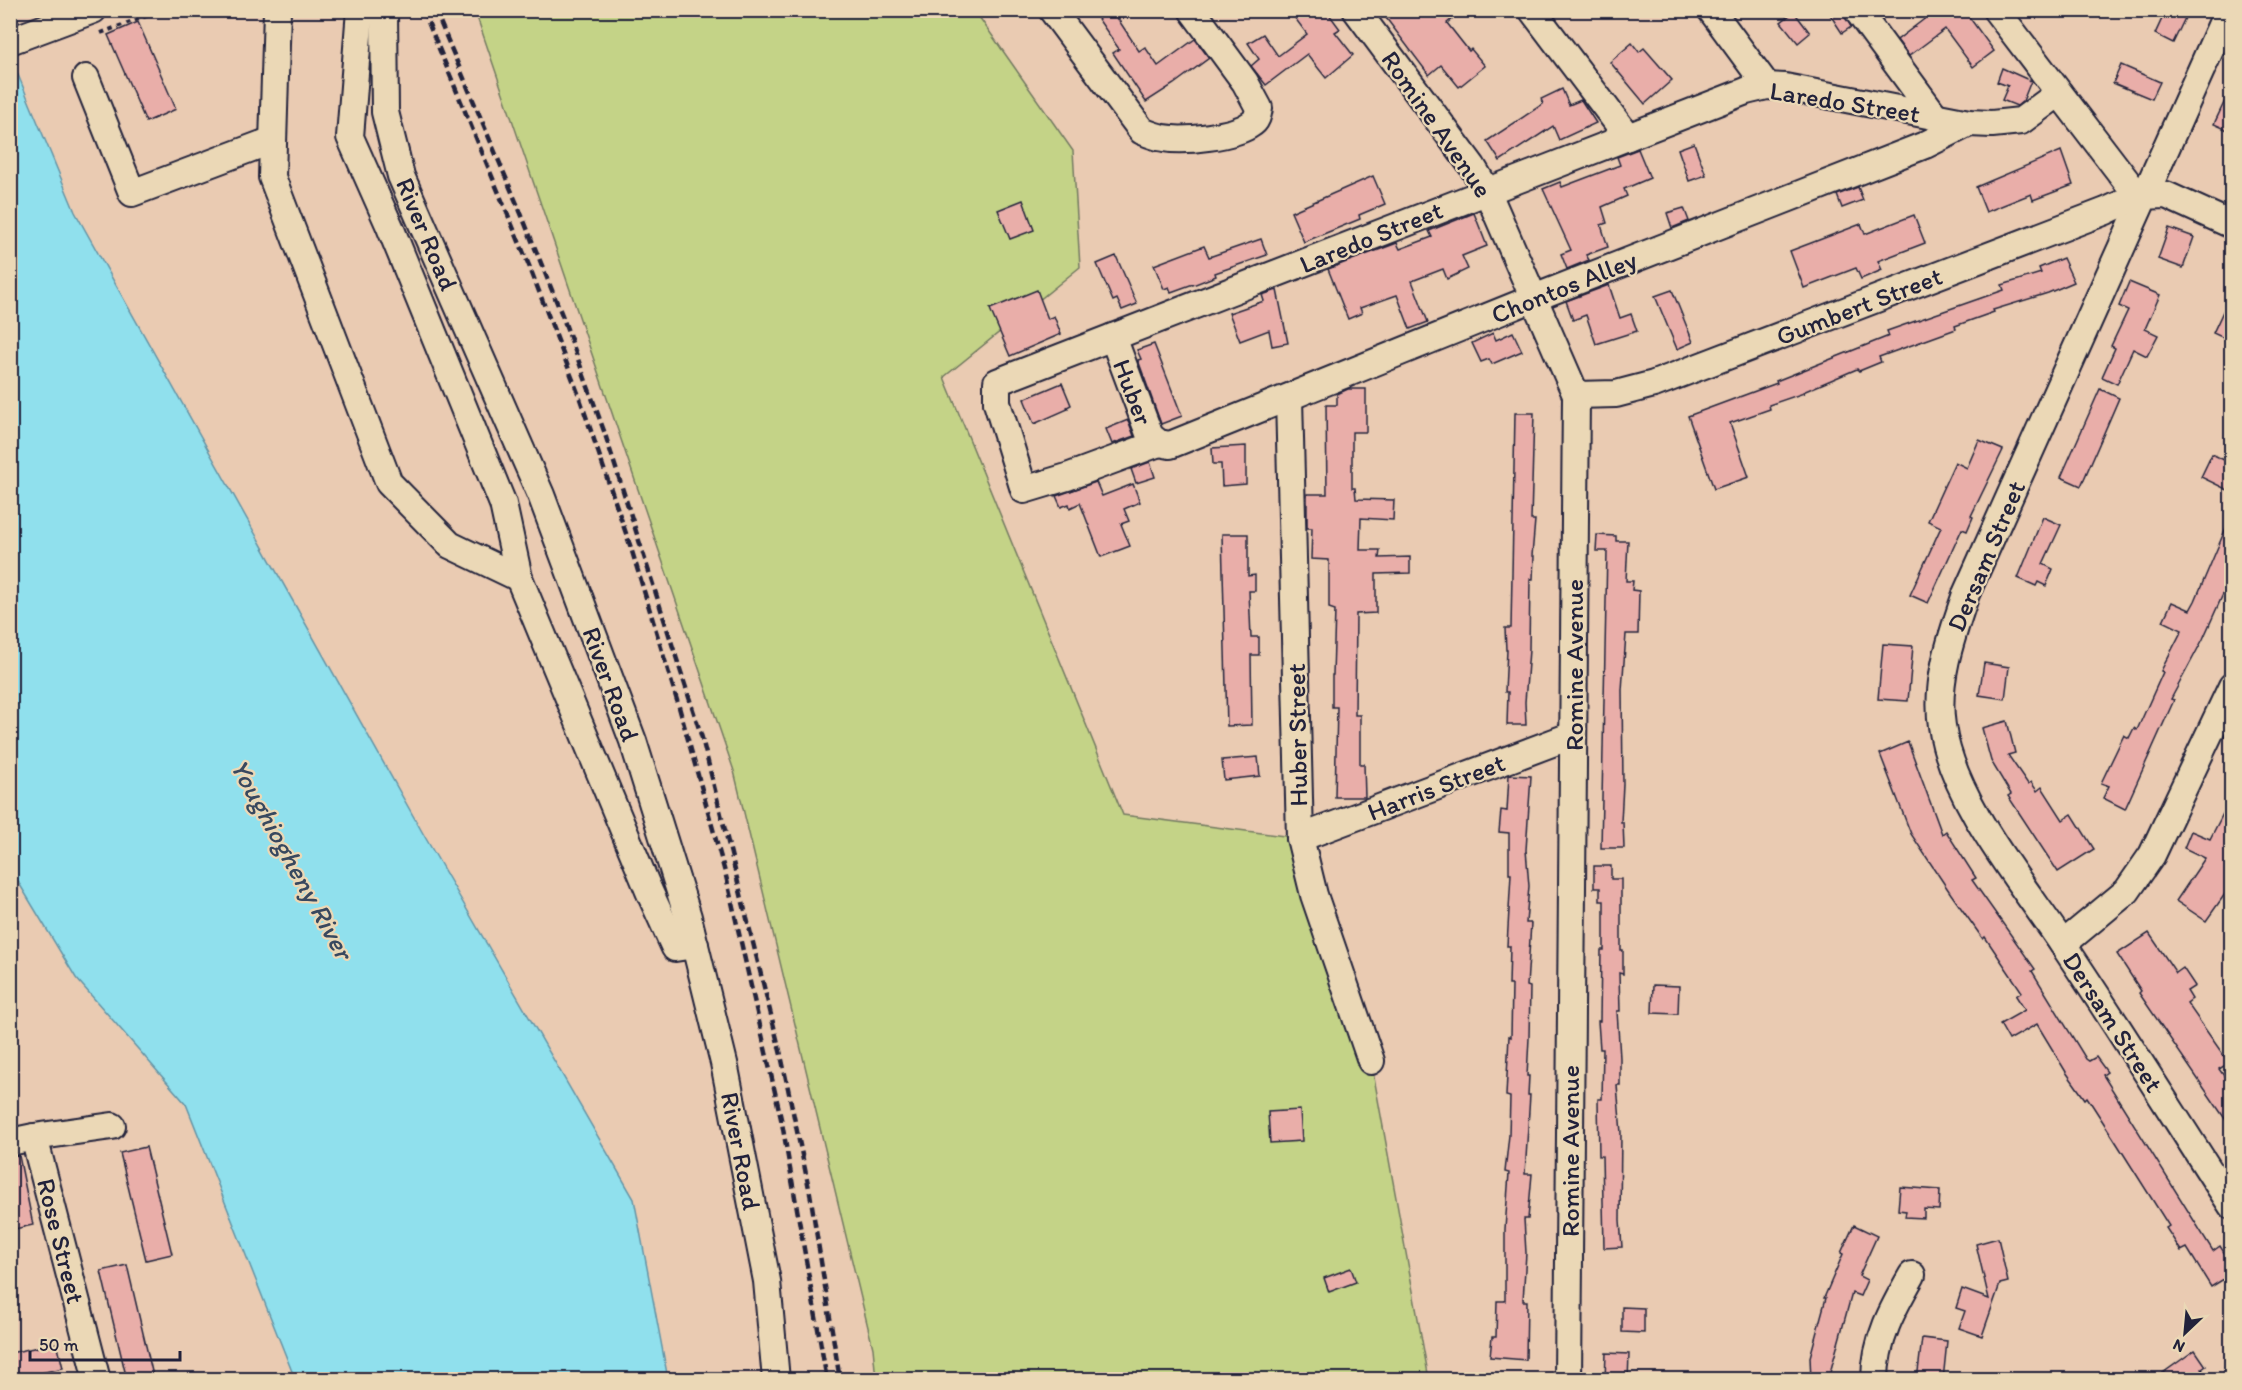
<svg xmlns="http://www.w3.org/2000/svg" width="2242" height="1390" font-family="Itim,sans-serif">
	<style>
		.green { fill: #c4d387; stroke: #737a61; stroke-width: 1.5 }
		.water { fill: #90e0ed; stroke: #6494a6; stroke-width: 1.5 }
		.building { fill: #e9aea9; stroke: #22223b; stroke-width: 1.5 }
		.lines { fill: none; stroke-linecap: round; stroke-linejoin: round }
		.minor-casing { stroke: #22223b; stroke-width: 30 }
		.path { stroke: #22223b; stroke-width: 4; stroke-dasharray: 4.5 4.5; stroke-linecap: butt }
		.minor { stroke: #ebd8b6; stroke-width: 26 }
		.rail { stroke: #22223b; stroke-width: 4.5; stroke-dasharray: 9 4.5; stroke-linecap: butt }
		.labels { text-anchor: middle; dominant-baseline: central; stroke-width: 4.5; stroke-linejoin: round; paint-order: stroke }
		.street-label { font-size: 26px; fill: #22223b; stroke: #ebd8b6 }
		.water-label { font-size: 27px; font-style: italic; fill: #38485f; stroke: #ebd8b6 }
	</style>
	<rect width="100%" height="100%" fill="#eacbb2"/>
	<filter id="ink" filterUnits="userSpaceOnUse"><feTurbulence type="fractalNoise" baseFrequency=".0167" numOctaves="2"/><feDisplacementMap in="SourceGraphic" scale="12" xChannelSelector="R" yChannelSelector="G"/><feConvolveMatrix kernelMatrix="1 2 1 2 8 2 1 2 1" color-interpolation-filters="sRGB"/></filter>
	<g filter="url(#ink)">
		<polygon class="green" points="475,11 975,11 1073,151 1080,267 944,377 1123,815 1300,838 1371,1061 1429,1379 876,1379 873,1348 734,771"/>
		<polygon class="water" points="11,58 75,212 425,837 634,1199 668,1379 295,1379 186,1104 76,978 11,870"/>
		<g class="building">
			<polygon points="1092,10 1112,10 1139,51 1145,47 1158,66 1195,39 1209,58 1174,84 1146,102 1113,53 1119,49"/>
			<polygon points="1289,10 1326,10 1340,29 1335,32 1353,55 1326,78 1307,54 1266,85 1251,66 1259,59 1248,43 1263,34 1278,56 1307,34"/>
			<polygon points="1380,10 1463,10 1447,23 1469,51 1471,49 1485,66 1459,87 1441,65 1429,75"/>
			<polygon points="1827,10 1842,10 1851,27 1842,33"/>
			<polygon points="1921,10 1964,10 1994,51 1973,67 1945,29 1909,56 1897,40 1927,17"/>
			<polygon points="2166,10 2185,18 2173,43 2155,34"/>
			<polygon points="1794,12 1810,33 1798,43 1781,22"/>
			<polygon points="138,22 176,109 146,122 108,35"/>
			<polygon points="1632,43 1639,52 1644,48 1672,80 1645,104 1610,62"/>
			<polygon points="2121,65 2160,82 2152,99 2113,83"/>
			<polygon points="2002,68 2031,81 2023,101 2017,106 2002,100 2008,86 1997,82"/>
			<polygon points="2232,86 2232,132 2214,124"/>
			<polygon points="1562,89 1569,105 1581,100 1596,123 1559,140 1553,126 1500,161 1487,141 1543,104 1541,99"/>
			<polygon points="1694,143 1706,175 1689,181 1678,149"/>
			<polygon points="1638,149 1650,178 1624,189 1627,196 1602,207 1607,223 1601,225 1608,247 1586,255 1589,260 1567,269 1561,254 1571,250 1543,189 1560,182 1562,187 1620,165 1617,157"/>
			<polygon points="2061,151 2073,185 2033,200 2031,194 1986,212 1976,187"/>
			<polygon points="1373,176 1385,204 1359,215 1360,219 1304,242 1291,212"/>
			<polygon points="1858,187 1863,200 1842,208 1837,195"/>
			<polygon points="1023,200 1034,230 1010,239 998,210"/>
			<polygon points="1684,208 1689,221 1672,228 1667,213"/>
			<polygon points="1474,213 1487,246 1462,256 1468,269 1447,279 1443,269 1412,281 1428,322 1410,329 1397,295 1360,308 1362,313 1348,319 1328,269 1397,243 1400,249 1432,237 1429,231"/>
			<polygon points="1914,215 1925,243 1878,261 1882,270 1861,279 1856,268 1804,288 1790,251 1861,224 1865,234"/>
			<polygon points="2169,228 2194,237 2183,268 2158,259"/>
			<polygon points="1261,239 1267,255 1215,273 1216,276 1193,285 1193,284 1171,292 1169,287 1164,289 1154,265 1204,246 1209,257"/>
			<polygon points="1116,256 1137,304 1122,310 1117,299 1113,301 1097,264"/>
			<polygon points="2063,258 2074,282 2048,293 1993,310 1994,312 1955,326 1956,329 1879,357 1881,362 1859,371 1857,369 1803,392 1804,393 1769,405 1770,409 1730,423 1749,477 1714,489 1688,416 1777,383 1776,381 1889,336 1887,331 2004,290 2002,285 2041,273 2039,268"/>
			<polygon points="2129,282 2160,295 2145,329 2158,335 2147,356 2133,349 2117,384 2102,377 2115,348 2111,346 2128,310 2119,306"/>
			<polygon points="1609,285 1620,318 1631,314 1637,331 1596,344 1586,315 1573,320 1566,301"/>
			<polygon points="1037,290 1048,319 1054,316 1061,334 1010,356 990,309"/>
			<polygon points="1277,290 1288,343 1272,346 1269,330 1240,341 1229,313 1264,301 1262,295"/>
			<polygon points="1672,290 1693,342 1677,349 1655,296"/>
			<polygon points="2232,292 2232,328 2226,339 2213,333"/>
			<polygon points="1513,332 1522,351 1492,364 1489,359 1481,362 1472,343 1493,333 1496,340"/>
			<polygon points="1154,344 1182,416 1161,424 1138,360 1141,359 1137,350"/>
			<polygon points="1062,383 1071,405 1067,407 1068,409 1034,424 1024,399"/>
			<polygon points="1348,389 1366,389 1366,432 1352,432 1352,488 1355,488 1356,499 1394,500 1393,520 1361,518 1360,550 1380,550 1379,558 1410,557 1410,573 1376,574 1376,613 1356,614 1355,715 1360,715 1360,764 1364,764 1365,797 1335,797 1337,707 1332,707 1332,675 1333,675 1335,610 1329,608 1329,560 1311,559 1312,528 1307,528 1307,494 1327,494 1326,405 1337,405 1337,394"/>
			<polygon points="2100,389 2119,398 2081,486 2061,477"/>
			<polygon points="1515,413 1534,413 1531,520 1535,520 1532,556 1534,556 1533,579 1530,579 1529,650 1525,702 1526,725 1507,725 1508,692 1505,692 1507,650 1506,650 1505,628 1511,628"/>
			<polygon points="1128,420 1134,436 1112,444 1106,429"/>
			<polygon points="1979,440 2003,450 1971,516 1973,517 1967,531 1962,529 1928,603 1910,595 1941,527 1928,521 1955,462 1967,468"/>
			<polygon points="1246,446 1246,484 1222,486 1221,464 1213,464 1212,448"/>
			<polygon points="2212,454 2232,464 2232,492 2201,477"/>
			<polygon points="1150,462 1155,477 1136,483 1131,469"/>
			<polygon points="1096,482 1102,496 1133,484 1140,502 1124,509 1129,521 1121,524 1130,546 1101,557 1080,503 1070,508 1069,504 1061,507 1056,496"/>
			<polygon points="2231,516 2232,574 2203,639 2171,699 2174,700 2125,809 2103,798 2109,786 2101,783 2124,735 2129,738 2134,728 2137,730 2163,672 2161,671 2182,630 2163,621 2172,602 2190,610 2195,601"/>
			<polygon points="2043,517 2061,525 2043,564 2053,569 2046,586 2038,582 2036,586 2018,578"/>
			<polygon points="1222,534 1248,534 1248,576 1255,575 1255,591 1249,591 1251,637 1259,637 1259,655 1251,655 1252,725 1227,726"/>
			<polygon points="1597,535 1616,536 1616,541 1628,541 1626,581 1633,581 1632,590 1639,591 1638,634 1626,634 1622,690 1623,784 1621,822 1623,822 1624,848 1601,848 1607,551 1596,551"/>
			<polygon points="1883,644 1913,646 1908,701 1878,699"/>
			<polygon points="1984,663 2009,667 2005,699 1979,695"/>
			<polygon points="2007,721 2015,753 2008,755 2028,784 2031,782 2037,791 2042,787 2063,820 2072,814 2094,849 2058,872 2008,796 2011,794 1991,761 1982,728"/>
			<polygon points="1908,742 1942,834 1946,831 1976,878 1972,880 2035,969 2032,971 2086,1059 2089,1061 2096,1057 2107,1072 2103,1075 2213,1251 2220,1246 2232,1265 2232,1274 2211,1287 2187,1248 2181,1251 2166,1228 2169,1226 2114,1139 2087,1097 2085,1099 2066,1072 2037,1024 2009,1040 2000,1024 2025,1010 2016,996 2022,992 1985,937 1983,939 1951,894 1911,834 1880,754"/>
			<polygon points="1258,757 1260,776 1224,780 1222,760"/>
			<polygon points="1509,775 1531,776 1526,850 1529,886 1526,923 1531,923 1527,986 1530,987 1529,1038 1527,1076 1529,1076 1528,1095 1530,1095 1525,1174 1532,1174 1528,1219 1524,1219 1526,1253 1523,1301 1527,1301 1526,1360 1490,1357 1492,1337 1496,1337 1497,1301 1505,1301 1505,1229 1509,1173 1505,1172 1509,1135 1510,1097 1506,1096 1509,1036 1511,1037 1512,985 1509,985 1510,946 1507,946 1511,874 1509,874 1509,833 1499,832 1501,810 1507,811"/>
			<polygon points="2232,796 2232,898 2225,894 2206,921 2176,901 2205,858 2184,848 2191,831 2210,839"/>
			<polygon points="1594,866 1611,866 1611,879 1621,879 1621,950 1623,950 1623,974 1619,973 1620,1011 1617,1011 1620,1058 1620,1085 1617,1085 1621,1133 1620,1220 1622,1247 1604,1248 1602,1156 1599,1156 1598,1099 1602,1099 1603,1049 1600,1049 1598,1021 1600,1021 1601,950 1604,950 1604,901 1600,901 1600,888 1594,888"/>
			<polygon points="2149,933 2176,973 2183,968 2195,986 2187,991 2192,999 2187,1003 2229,1063 2219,1069 2232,1087 2232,1129 2139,993 2141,991 2117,954"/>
			<polygon points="1653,985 1679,986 1678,1014 1652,1013"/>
			<polygon points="1300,1110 1302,1141 1270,1143 1268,1112"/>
			<polygon points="146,1147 172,1254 146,1260 120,1153"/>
			<polygon points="19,1156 33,1225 10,1230 10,1157"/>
			<polygon points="1900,1187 1940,1190 1939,1210 1924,1209 1924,1218 1905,1217 1906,1211 1898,1210"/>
			<polygon points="1854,1225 1877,1236 1859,1276 1867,1280 1860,1296 1852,1293 1828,1380 1811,1380 1810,1357 1826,1298 1824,1298 1843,1254 1841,1253"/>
			<polygon points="1998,1238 2008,1282 2000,1284 1982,1336 1959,1328 1965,1311 1956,1308 1962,1289 1989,1299 1976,1244"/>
			<polygon points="127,1265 154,1380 127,1380 101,1271"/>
			<polygon points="1351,1268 1356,1282 1329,1292 1324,1278"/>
			<polygon points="1622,1307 1644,1308 1644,1333 1622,1332"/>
			<polygon points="1922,1338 1947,1341 1943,1380 1917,1380"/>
			<polygon points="57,1343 63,1368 10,1380 10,1353"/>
			<polygon points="2195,1350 2206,1366 2202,1369 2209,1380 2153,1380"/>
			<polygon points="1606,1353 1629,1354 1628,1380 1605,1380"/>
		</g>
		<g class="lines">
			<defs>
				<g id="minor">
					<polyline points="277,10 272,177 389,483 450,545 519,578"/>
					<polyline points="360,10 350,137 390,227 503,504 519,578 649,891 675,948 695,945"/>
					<polyline points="384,10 385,112 401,176 541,495 633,741 688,917 724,1063 767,1281 776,1380"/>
					<path d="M 1052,10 L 1142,131 C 1149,134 1157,137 1164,138 C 1184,142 1235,136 1251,124 C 1257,121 1258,114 1259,108 L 1245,82 L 1192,10"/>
					<polyline points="1356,10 1472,166 1487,191 1576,395 1568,1380"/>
					<polyline points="1532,10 1628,137"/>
					<polyline points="1711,10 1767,86"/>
					<polyline points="1857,10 1935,116"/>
					<polyline points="1996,10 2138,196"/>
					<path d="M 2228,10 L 1966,594 C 1952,635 1935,682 1942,726 C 1952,799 2021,882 2062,943 C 2120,1029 2175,1118 2232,1206"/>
					<polyline points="10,41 93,10"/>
					<polyline points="86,78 132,193 273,140"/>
					<polyline points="1113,337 1150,436 1159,443 1170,445 1534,298 1925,145 1969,123"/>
					<polyline points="1576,395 1616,394 1654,384 2106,211 2138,196 2166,195 2232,225"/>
					<polyline points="1289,398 1300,838 1314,895 1371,1061"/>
					<polyline points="1159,443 1067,477 1024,490 997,403 997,382 1746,91 1767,86 1785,87 1969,123 1992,124 2021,121 2059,93"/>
					<polyline points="1300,838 1573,735"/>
					<polyline points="2063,944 2127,891 2152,855 2232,686"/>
					<polyline points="34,1137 97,1380"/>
					<polyline points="10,1142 34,1137 112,1126"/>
					<path d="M 1875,1380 C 1875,1340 1893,1308 1912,1275"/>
				</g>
			</defs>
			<use href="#minor" class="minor-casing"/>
			<polyline class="path" points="101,33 162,10"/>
			<use href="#minor" class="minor"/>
			<g class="rail">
				<polyline points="423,10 530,268 578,393 631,548 679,707 726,876 782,1123 827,1380"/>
				<polyline points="435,10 520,211 562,315 604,431 702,738 781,1055 810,1193 840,1380"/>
			</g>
		</g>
	</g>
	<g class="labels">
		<g class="street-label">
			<text transform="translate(1845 102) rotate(9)">Laredo Street</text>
			<text transform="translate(1437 124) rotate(55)">Romine Avenue</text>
			<text transform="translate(427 234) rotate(67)">River Road</text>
			<text transform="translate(1371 237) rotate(-22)">Laredo Street</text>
			<text transform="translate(1564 287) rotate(-22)">Chontos Alley</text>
			<text transform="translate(1859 306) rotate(-21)">Gumbert Street</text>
			<text transform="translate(1133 392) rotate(69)">Huber</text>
			<text transform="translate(1986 556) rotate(-67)">Dersam Street</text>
			<text transform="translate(1574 665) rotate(-90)">Romine Avenue</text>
			<text transform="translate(611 684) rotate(70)">River Road</text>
			<text transform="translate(1297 735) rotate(-91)">Huber Street</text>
			<text transform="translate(1436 787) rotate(-21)">Harris Street</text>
			<text transform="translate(2113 1022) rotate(57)">Dersam Street</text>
			<text transform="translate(741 1151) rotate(79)">River Road</text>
			<text transform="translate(1570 1151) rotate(-90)">Romine Avenue</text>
			<text transform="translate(61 1241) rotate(76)">Rose Street</text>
		</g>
		<g class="water-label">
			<text transform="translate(292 859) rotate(61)">Youghiogheny River</text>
		</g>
	</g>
	<rect width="2242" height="1390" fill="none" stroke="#ebd8b6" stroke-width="36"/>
	<rect x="18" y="18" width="2206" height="1354" fill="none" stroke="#22223b" stroke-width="2" filter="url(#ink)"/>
	<g transform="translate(2185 1333) rotate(206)" stroke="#ebd8b6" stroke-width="4.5" paint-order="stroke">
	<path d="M0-4.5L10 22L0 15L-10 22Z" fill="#22223b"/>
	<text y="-9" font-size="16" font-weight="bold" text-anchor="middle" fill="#22223b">N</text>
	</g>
	<path d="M30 1351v9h150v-9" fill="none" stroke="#22223b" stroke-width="3"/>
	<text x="39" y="1351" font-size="18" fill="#22223b" stroke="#ebd8b6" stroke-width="4.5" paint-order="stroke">50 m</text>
</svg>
